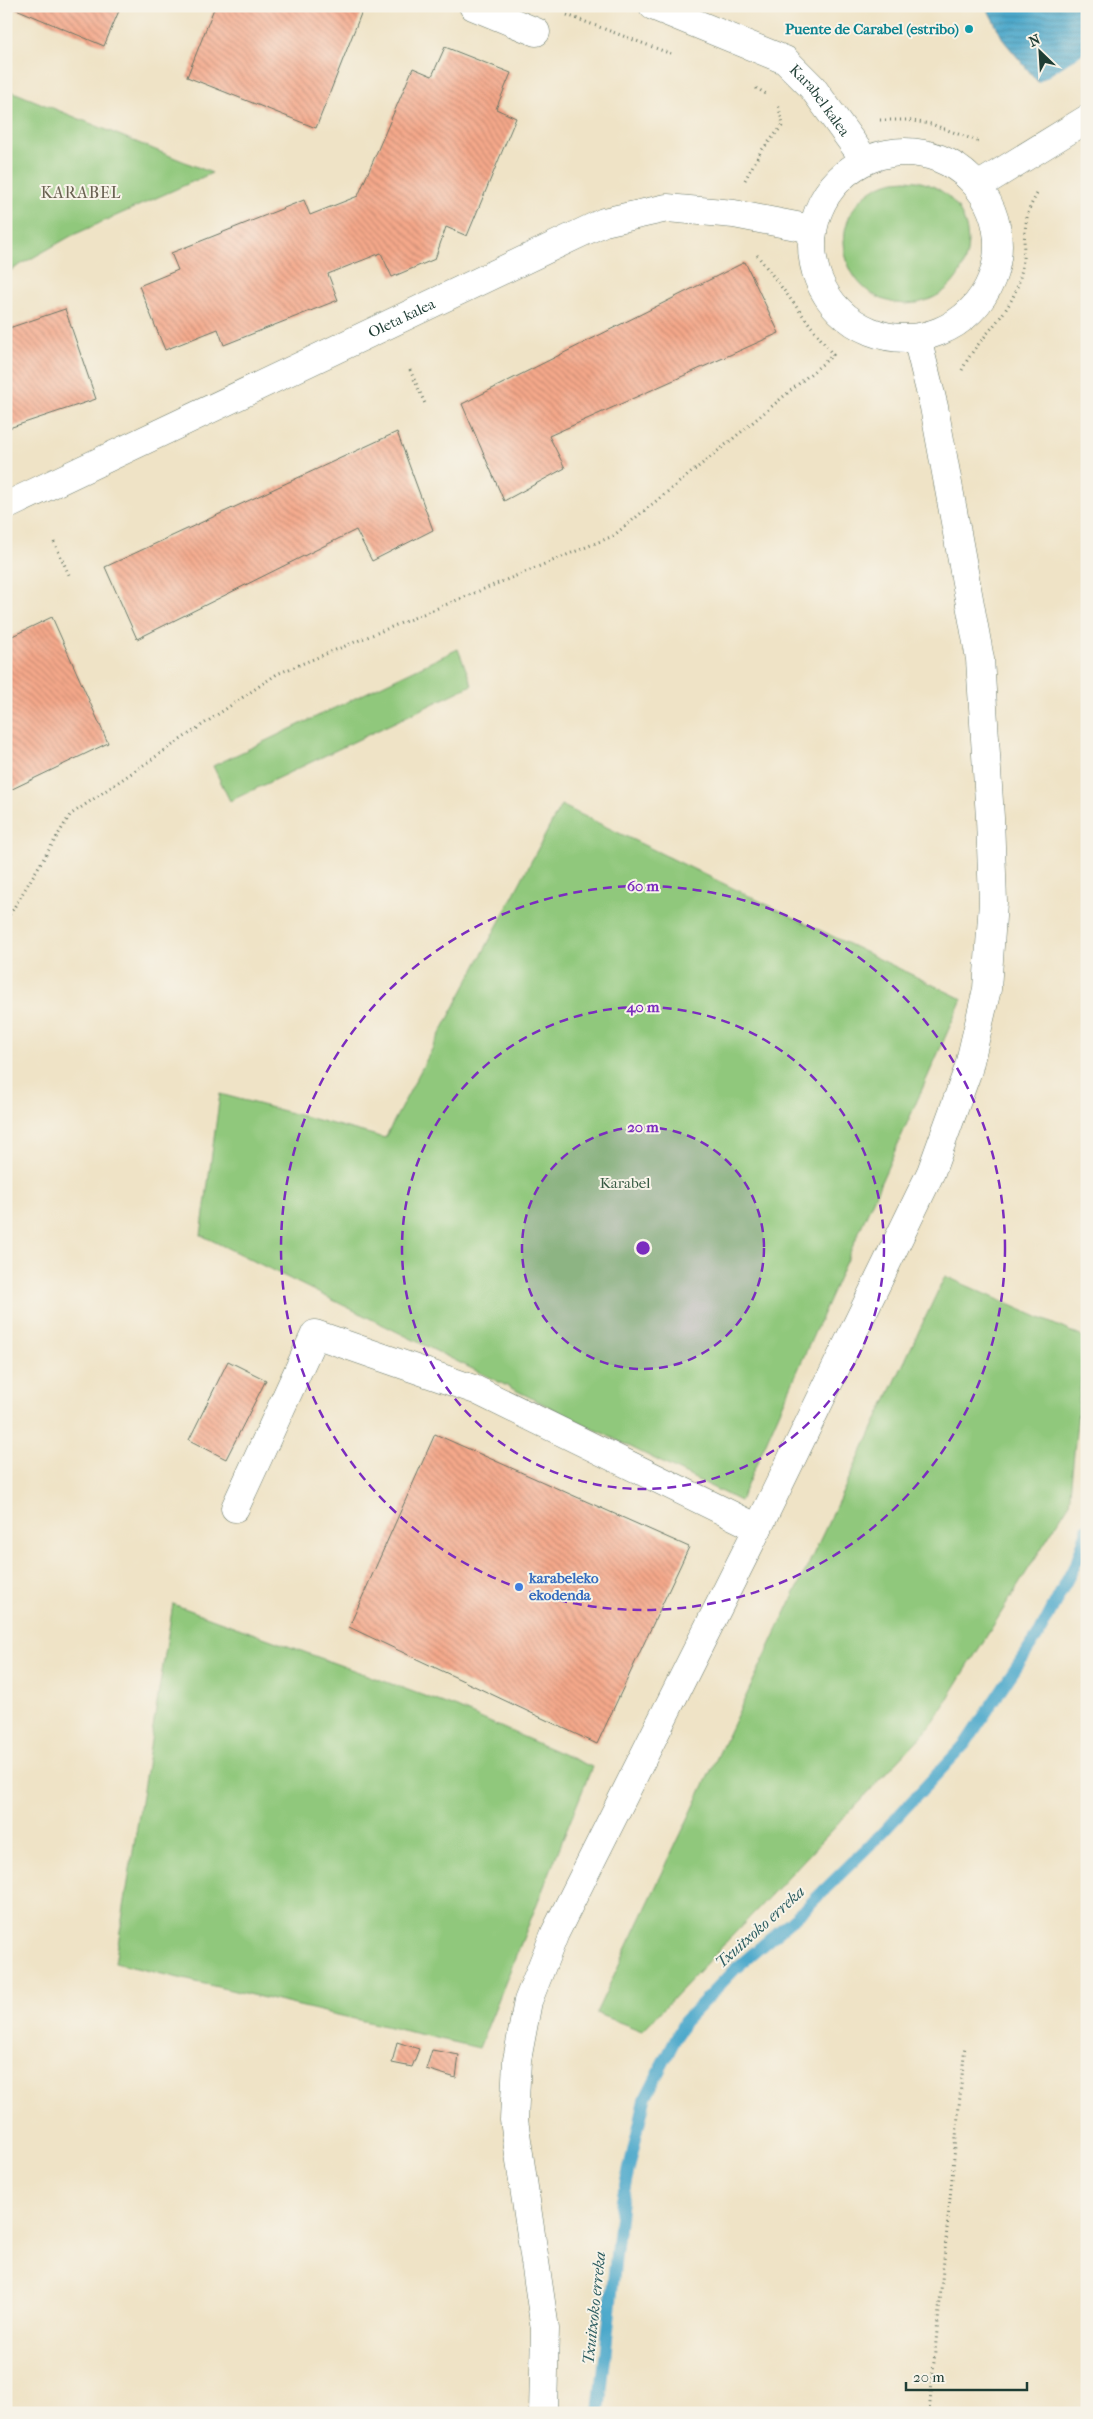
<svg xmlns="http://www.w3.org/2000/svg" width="1093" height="2419" font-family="'IM FELL French Canon',serif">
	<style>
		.green { fill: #90c87b; stroke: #588258 }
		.water { fill: url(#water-rules); stroke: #367280 }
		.pier { fill: #efe3c6 }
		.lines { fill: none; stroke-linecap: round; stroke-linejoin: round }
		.stream { stroke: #4ca8cb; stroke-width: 12 }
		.building { fill: url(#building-back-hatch) }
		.minor-casing { stroke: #687767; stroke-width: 29 }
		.path { stroke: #687767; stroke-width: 3; stroke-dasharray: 1 4; stroke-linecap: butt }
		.minor { stroke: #fff; stroke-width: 28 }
		.ring { fill: none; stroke: #7b2cbf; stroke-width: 2.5; stroke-dasharray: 9 6 }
		.culture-dot { fill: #0f9aa8; stroke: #f7f3e8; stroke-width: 2 }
		.shop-dot { fill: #3f7fe0; stroke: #f7f3e8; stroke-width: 2 }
		.labels { text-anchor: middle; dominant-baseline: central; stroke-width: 4; stroke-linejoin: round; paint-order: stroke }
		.culture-label { font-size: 15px; font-weight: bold; fill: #0d838f; stroke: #f7f3e8; text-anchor: end }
		.street-label { font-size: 15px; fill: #1f3d34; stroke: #f7f3e8 }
		.park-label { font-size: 15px; fill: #365942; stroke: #f7f3e8 }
		.shop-label { font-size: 15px; font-weight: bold; fill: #366cbe; stroke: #f7f3e8; text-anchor: start }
		.neighbourhood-label { font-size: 16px; letter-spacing: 1px; fill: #6a6252; stroke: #f7f3e8 }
		.water-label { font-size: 16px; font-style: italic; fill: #2c5d61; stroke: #f7f3e8 }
		.centre { fill: #7b2cbf; stroke: #f7f3e8; stroke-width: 2.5 }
		.ring-label { font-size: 15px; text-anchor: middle; font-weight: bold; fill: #7b2cbf; stroke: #f7f3e8; stroke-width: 4; stroke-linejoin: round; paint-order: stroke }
	</style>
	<defs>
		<pattern id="water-rules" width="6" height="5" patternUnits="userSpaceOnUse" patternTransform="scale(1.25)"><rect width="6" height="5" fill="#4ca8cb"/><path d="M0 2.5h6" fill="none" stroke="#3f8aa6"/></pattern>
		<pattern id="building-back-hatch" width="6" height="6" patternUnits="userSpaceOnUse" patternTransform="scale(1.25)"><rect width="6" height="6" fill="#f5a88a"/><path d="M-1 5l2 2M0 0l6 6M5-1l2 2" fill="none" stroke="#c68a72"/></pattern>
	</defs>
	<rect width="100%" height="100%" fill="#f7f3e8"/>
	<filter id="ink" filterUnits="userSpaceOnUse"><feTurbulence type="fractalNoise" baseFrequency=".02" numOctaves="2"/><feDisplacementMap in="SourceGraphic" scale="10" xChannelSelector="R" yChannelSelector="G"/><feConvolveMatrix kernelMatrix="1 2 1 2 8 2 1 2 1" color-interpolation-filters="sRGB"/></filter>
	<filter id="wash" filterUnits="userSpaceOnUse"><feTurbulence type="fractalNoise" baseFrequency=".0096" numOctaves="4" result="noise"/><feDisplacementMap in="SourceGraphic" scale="20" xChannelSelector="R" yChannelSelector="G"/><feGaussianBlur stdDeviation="1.12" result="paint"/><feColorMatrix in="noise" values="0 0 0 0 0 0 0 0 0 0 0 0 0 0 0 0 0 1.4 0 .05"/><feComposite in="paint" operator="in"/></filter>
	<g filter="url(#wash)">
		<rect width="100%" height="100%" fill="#efe3c6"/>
		<g class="green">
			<polygon points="6,89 212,173 71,236 6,273 12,186 6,158"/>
			<circle cx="906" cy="242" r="62"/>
			<polygon points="458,649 472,685 230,801 213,766"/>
			<polygon points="561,805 962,999 740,1501 201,1235 220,1094 385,1138"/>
			<polygon points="945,1276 1085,1338 1069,1504 930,1727 642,2031 596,2013"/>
			<polygon points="173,1604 457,1708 592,1767 479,2048 115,1963"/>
		</g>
		<polygon class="water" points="986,6 1087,6 1087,141 1004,41"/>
		<polygon class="pier" points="1087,51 1087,143 1036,84"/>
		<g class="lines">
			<polyline class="stream" points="599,2413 622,2199 645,2099 684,2022 735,1969 807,1907 883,1832 965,1744 1040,1632 1077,1561 1087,1529"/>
		</g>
		<g id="blocks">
			<g class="building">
				<polygon points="9,6 121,6 104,46"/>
				<polygon points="215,6 364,6 316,128 187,77"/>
				<polygon points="445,47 511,73 496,109 516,118 467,236 446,227 435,259 392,277 381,253 328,274 338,300 224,345 218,329 165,350 139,286 178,270 171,253 304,200 310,215 358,196 413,68 432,76"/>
				<polygon points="745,262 779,333 549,436 565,468 504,501 462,404"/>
				<polygon points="65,309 96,399 6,429 6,329"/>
				<polygon points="397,432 433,530 372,561 356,530 137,639 105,567"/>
				<polygon points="52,617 108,743 6,792 6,639"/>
				<polygon points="228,1361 266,1380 226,1459 189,1440"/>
				<polygon points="435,1434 689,1547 597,1744 349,1627"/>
				<polygon points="397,2042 419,2049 412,2067 392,2063"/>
				<polygon points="432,2050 459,2055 456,2078 426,2069"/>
			</g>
		</g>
	</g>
	<g filter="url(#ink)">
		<use href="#blocks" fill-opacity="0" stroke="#687767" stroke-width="1"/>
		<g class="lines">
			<defs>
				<g id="minor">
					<polyline points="473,6 536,32"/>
					<path id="s1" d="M 653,6 L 785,60 L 812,87 L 865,160"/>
					<circle cx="905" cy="245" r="93"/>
					<polyline points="978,186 1087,119"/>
					<path id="s2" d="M 6,506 L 604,222 L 667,208 L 734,214 L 812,229"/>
					<polyline points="235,1508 315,1334 476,1390 758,1528"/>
					<polyline points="543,2413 545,2329 514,2120 517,2060 528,2001 555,1933 758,1528 931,1172 968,1070 987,989 993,902 990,818 980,659 934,407 917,338"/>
				</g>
			</defs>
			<use href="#minor" class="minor-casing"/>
			<g class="path">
				<polyline points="567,15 674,55"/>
				<polyline points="756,88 768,95"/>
				<polyline points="880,120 906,120 931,124 980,142"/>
				<polyline points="745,180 761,151 783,125 778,104"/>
				<polyline points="410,370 426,406"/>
				<path d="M 962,370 C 976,340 1004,321 1016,290 C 1027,264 1021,236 1029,210 C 1031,204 1035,198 1038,192"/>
				<polyline points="54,542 70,577"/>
				<polyline points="7,919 70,815 277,674 613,536 740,433 833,355 757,255"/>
				<polyline points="929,2413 965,2045"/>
			</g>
			<use href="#minor" class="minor"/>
		</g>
	</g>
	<circle cx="643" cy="1248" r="121" fill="#7b2cbf" fill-opacity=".12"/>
	<g class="ring">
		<circle cx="643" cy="1248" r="121"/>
		<circle cx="643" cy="1248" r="241"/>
		<circle cx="643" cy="1248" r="362"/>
	</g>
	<circle class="culture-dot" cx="969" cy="29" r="5"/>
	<circle class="shop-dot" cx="519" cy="1587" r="5"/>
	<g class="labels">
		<g class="culture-label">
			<text x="959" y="29">Puente de Carabel (estribo)</text>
		</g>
		<g class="street-label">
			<text stroke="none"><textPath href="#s1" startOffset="196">Karabel kalea</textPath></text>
			<text stroke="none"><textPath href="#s2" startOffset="438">Oleta kalea</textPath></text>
		</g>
		<g class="park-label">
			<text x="625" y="1183">Karabel</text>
		</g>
		<g class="shop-label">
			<text x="529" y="1578">karabeleko<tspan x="529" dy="17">ekodenda</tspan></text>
		</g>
		<g class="neighbourhood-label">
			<text x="81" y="192">KARABEL</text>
		</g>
		<g class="water-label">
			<text transform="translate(760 1927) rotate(-42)">Txuitxoko erreka</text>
			<text transform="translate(594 2308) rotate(-84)">Txuitxoko erreka</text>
		</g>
	</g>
	<circle cx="643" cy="1248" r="8" class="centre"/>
	<g class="ring-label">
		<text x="643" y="891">60 m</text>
		<text x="643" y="1012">40 m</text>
		<text x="643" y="1132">20 m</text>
	</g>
	<rect width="1093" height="2419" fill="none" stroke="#f7f3e8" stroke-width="25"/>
	<g transform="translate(1040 52) rotate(335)" stroke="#f7f3e8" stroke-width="4" paint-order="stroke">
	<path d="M0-4L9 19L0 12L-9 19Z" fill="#1f3d34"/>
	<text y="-8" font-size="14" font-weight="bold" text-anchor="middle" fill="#1f3d34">N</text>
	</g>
	<path d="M906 2382v8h121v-8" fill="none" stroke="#1f3d34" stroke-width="2.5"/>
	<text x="913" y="2382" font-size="15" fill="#1f3d34" stroke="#f7f3e8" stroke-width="4" paint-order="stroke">20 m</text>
</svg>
